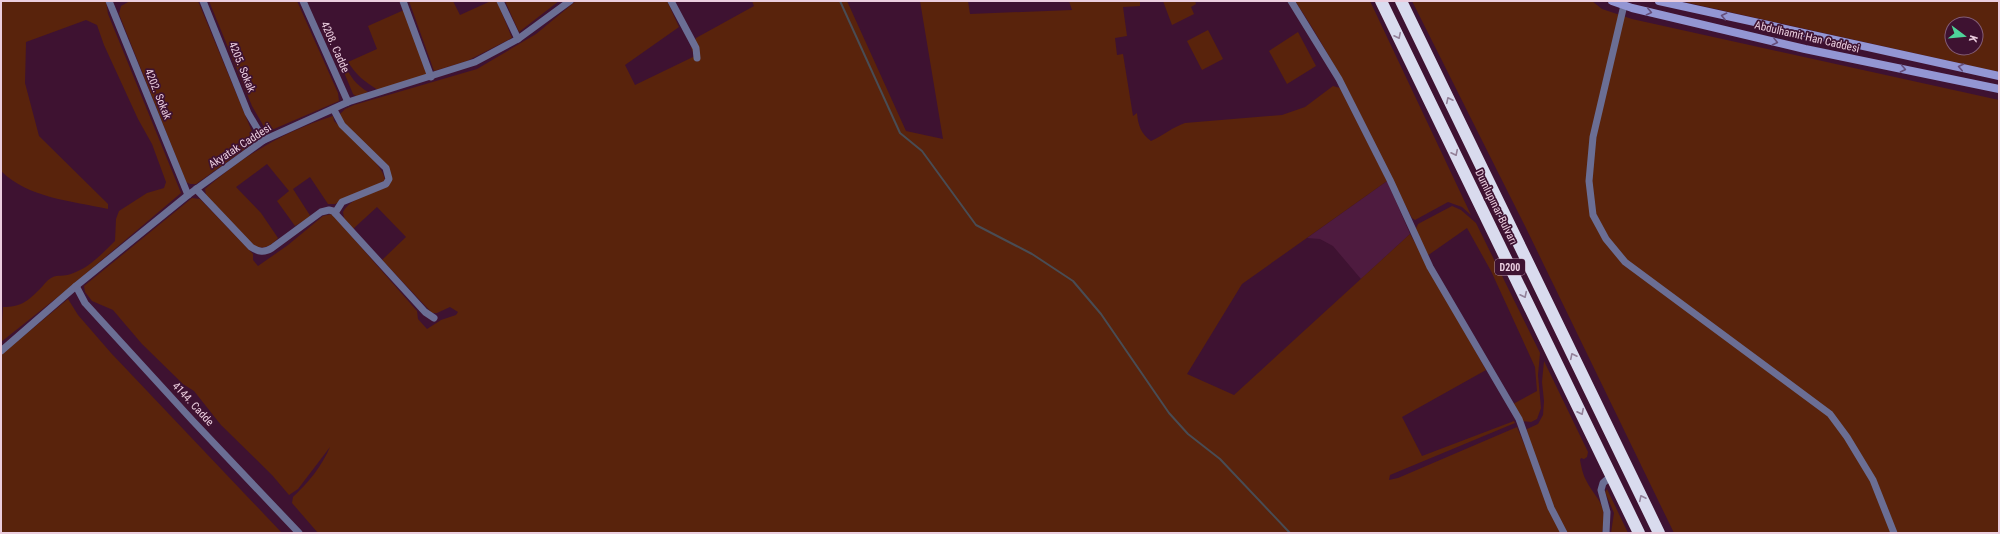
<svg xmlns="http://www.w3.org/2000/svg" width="2000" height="534" font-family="'Roboto Condensed',sans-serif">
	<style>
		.built { fill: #4e1b3f }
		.green { fill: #59230c; fill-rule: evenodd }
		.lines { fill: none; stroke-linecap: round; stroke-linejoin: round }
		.stream { stroke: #494c54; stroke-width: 2 }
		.street { stroke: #6b6e94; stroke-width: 7 }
		.secondary { stroke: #9396d3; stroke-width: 8 }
		.highway { stroke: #d9dbee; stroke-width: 12 }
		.oneway { stroke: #644d7a }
		.oneway2 { stroke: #938199 }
		.labels { text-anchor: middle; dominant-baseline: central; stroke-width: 3.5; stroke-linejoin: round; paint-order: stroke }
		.shield { fill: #3e1231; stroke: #b796ab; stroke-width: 1 }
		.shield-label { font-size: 10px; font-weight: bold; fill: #ebcedf }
		.street-label { font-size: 11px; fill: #ebcedf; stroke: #3e1231 }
	</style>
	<rect width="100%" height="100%" fill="#3e1231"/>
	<polygon class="built" points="1387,181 1410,234 1361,279 1333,246 1320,239 1307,238"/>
	<g class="green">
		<path d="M 1,1 L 106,1 L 108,14 L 181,193 L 64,292 L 1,342 L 3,307 C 20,307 27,302 40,289 C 43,286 46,281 51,278 C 58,274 64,277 71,274 C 89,268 102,254 115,241 L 116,219 L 119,211 L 147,193 L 164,188 L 166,182 L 152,144 L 138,119 L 104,45 L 97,25 L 86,20 L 26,42 L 25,83 L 39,136 L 108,204 L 108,209 C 72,201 28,198 1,171 Z"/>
		<polygon points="130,1 198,1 255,139 252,144 196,184 190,184 186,182 119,14 121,6"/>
		<polygon points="209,1 297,1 338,93 339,101 267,132 252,106"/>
		<polygon points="409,1 453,1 460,15 491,1 497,1 512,38 467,61 434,71"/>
		<polygon points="505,1 559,1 519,32"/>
		<path d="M 576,1 L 667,1 L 679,27 L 625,65 L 635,85 L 695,56 L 691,48 L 696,38 L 754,6 L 752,1 L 847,1 L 906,131 L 943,139 L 920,1 L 968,1 L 970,14 L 1072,10 L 1069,1 L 1140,1 L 1140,6 L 1123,7 L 1127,36 L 1115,38 L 1117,55 L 1123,54 L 1133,116 L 1137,113 C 1138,125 1141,134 1151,141 C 1164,135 1173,127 1185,123 L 1282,115 L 1305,107 L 1333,86 L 1340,88 L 1387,181 L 1242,284 L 1187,374 L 1234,395 L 1410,234 L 1486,370 L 1402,417 L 1422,456 L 1514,421 L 1515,423 L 1390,475 L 1389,480 L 1398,478 L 1517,427 L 1561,533 L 318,533 L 292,503 L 293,497 C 308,483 322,466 330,447 L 298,489 L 289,495 L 272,475 L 221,425 L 194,391 L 183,384 L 142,344 L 113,310 L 92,301 L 85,292 L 84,286 L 192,198 L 200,199 L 253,254 L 253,260 L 258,266 L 288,245 L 323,216 L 332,214 L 417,311 L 418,319 L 427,329 L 441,320 L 456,315 L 458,312 L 450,307 L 437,313 L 432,313 L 382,260 L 406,237 L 377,207 L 353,229 L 344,218 L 343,212 C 351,197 373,194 387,185 L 390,171 L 341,122 L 339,115 L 345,109 L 354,105 L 477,69 L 536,34 Z"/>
		<polygon points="1163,1 1195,1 1196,4 1191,7 1194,14 1172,25"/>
		<path d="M 1295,1 L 1370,1 L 1471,215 L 1462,207 L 1448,202 L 1415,220 L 1412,218 C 1374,145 1341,69 1295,1 Z"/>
		<polygon points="1412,1 1592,1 1602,9 1632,19 1999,100 1999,533 1674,533 1526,228"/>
		<path d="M 1680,1 L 1999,1 L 1999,72 ZM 1952,24 L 1976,24 L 1976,48 L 1952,48 Z"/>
		<path d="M 404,10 L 428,75 L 378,90 C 365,82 356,75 348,62 L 377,49 L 368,26 Z"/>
		<polygon points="1208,30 1223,59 1202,70 1187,41"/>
		<polygon points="1298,32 1316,66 1287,84 1269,51"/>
		<path d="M 344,64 C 350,76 356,85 368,92 L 357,97 L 353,94 L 341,65 Z"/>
		<path d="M 333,116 L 334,121 C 346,133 385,165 385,181 L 335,204 L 328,204 L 310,177 L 293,189 L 311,217 L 295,226 L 277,201 L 289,191 L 267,164 L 236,187 L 261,213 L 278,238 C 271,246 265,249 255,247 L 206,195 L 205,189 C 243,156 285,131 333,116 Z"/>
		<polygon points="1452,206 1461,210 1476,223 1540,353 1538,375 1541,408 1537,419 1531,422 1522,421 1513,404 1537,391 1535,367 1491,271 1467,228 1427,256 1415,231 1418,224"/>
		<polygon points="68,299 78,315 111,353 282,533 1,533 1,355"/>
		<path d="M 1544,361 L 1588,452 L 1587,457 L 1584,459 L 1581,458 L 1580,460 C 1581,465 1582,471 1584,476 C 1595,501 1609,501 1602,533 L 1567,533 L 1550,500 L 1528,438 L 1527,429 L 1538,424 L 1543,415 L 1544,401 L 1542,382 Z"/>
		<polygon points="1607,489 1628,533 1611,533 1614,513 1605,492"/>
	</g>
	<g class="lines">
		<polyline class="stream" points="840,1 900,133 922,151 976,225 1032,254 1073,281 1101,314 1169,413 1188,434 1220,459 1290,533"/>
		<g class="street">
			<polyline points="109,1 188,195"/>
			<polyline points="203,1 248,113 264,140"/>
			<polyline points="303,1 348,102"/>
			<polyline points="403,1 431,77"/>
			<polyline points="500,1 518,39"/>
			<polyline points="671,1 696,48 697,58"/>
			<polyline points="1291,1 1339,79 1390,180 1430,267 1519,419 1551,508 1564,533"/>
			<polyline points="1624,5 1593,137 1589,181 1593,215 1606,239 1625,262 1830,414 1847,437 1873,480 1894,533"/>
			<polyline points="334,110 342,125 386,168 389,179 386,184 342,202 335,213"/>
			<path d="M 196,189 L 251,247 C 259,252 264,253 272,248 L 321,212 L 329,210 L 333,211 L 425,312 L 434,318"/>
			<polyline points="76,286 85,303 192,420 299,533"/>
			<polyline points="1,351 76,286 188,195 264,140 348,102 475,62 518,39 570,1"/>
			<polyline points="1606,533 1607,512 1601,490 1603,483 1611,476"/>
		</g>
		<g class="secondary">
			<polyline points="1612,1 1632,8 1805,49 1999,89"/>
			<polyline points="1659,1 1999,76"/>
		</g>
		<g class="highway">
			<polyline points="1381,1 1639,533"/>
			<polyline points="1401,1 1659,533"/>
		</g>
	</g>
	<defs><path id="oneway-chevron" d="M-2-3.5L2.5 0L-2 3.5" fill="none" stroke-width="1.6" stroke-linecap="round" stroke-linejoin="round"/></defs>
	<g class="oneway">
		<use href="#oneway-chevron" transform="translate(1649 12) rotate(13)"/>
		<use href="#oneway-chevron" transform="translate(1724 16) rotate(-167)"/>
		<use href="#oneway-chevron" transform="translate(1775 42) rotate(14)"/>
		<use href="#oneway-chevron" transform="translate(1961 67) rotate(-168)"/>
		<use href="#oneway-chevron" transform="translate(1903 69) rotate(11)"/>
	</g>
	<g class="oneway2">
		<use href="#oneway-chevron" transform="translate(1398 36) rotate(64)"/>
		<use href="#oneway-chevron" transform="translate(1449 100) rotate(-116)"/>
		<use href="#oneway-chevron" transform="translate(1455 153) rotate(64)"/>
		<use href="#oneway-chevron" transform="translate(1524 295) rotate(64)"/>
		<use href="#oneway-chevron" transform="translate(1573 356) rotate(-116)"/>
		<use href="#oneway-chevron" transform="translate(1581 412) rotate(64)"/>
		<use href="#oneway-chevron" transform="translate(1642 498) rotate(-116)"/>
	</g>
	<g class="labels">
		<rect class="shield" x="1495" y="259" width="30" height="16" rx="3"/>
		<g class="shield-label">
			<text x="1510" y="267">D200</text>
		</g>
		<g class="street-label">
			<text transform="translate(1807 37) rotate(13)">Abdulhamit Han Caddesi</text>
			<text transform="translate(335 47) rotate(66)">4208. Cadde</text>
			<text transform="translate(242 67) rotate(68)">4205. Sokak</text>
			<text transform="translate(158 94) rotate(68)">4202. Sokak</text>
			<text transform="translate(240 146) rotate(-33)">Akyatak Caddesi</text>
			<text transform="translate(1496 207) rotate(64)">Dumlupınar Bulvarı</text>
			<text transform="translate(193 404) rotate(47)">4144. Cadde</text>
		</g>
	</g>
	<rect width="2000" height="534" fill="none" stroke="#ebcedf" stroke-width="4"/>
	<g transform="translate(1964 36) rotate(106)"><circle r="19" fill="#3e1231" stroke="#835d77"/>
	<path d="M0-3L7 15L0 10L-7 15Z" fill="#4ed39a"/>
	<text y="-6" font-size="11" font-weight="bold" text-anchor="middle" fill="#ebcedf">K</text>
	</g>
</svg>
